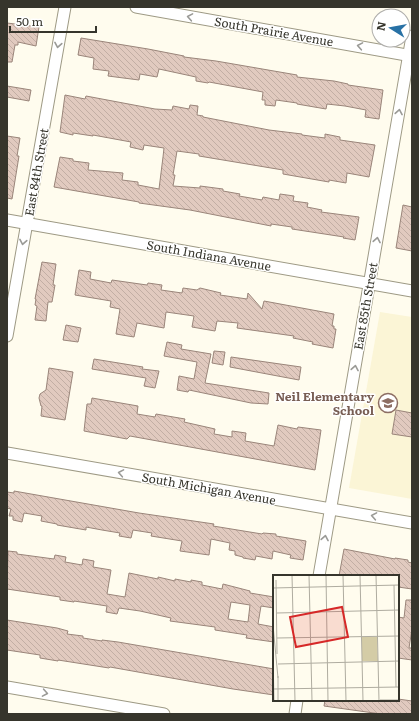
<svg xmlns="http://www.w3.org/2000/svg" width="419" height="721" font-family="Literata,serif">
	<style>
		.built { fill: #fbf5d6 }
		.building { fill: url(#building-back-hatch); stroke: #9a857a; fill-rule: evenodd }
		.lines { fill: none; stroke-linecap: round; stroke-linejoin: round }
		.minor-casing { stroke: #9e9a85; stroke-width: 13 }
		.minor { stroke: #fff; stroke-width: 11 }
		.oneway { stroke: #9a9a96 }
		.labels { text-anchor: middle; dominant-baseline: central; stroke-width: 3; stroke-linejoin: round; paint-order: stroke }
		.street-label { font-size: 12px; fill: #36352c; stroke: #fff }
		.education-label { font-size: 12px; font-weight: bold; fill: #785e54; stroke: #fff; text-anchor: end }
		.inset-road { fill: none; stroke: #afaca0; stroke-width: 1 }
		.view { fill: #d62828; fill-opacity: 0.15; stroke: #d62828; stroke-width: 2 }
		.inset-edge { fill: none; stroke: #36352c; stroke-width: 2 }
	</style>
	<defs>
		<pattern id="building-back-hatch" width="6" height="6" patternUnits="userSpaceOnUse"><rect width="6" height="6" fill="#e1cabf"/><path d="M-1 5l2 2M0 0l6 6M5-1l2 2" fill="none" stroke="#c2aea4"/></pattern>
	</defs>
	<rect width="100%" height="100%" fill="#fffcee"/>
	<polygon class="built" points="380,312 412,317 412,499 349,488"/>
	<g class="building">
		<polygon points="7,23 39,27 36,46 18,42 18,45 15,45 12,62 7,62"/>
		<polygon points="81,38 148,49 184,56 184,57 216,61 297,75 297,77 334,81 348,84 348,85 383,90 379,119 365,117 366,110 345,106 327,104 326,109 297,104 297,103 276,100 275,106 265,105 265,100 262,100 263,92 209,82 208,83 196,81 196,77 159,69 157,77 140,74 139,80 108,76 109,71 93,69 94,58 78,55"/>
		<polygon points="7,86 31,90 29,101 7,97"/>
		<polygon points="65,95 85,99 86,96 155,109 172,110 173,106 189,109 190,105 198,106 197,115 203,116 203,117 269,130 302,134 302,135 325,138 325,134 340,137 340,140 375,145 369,177 347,173 346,183 329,180 329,182 283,174 283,170 199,156 199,154 177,151 173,175 175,175 173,186 200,188 200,186 223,189 223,191 240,194 239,196 262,200 263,197 279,200 280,194 294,196 293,201 308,203 307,207 322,210 321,212 359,217 355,240 343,238 344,237 292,229 292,227 271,224 271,226 190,210 139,203 139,202 54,187 60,157 73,159 73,161 89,163 88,170 123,173 122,180 138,182 138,185 159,189 163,157 164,148 144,145 143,150 130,147 131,142 93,135 93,136 73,133 73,135 60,132"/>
		<polygon points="7,136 20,138 17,156 19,156 12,199 7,198"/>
		<polygon points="403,205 412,207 412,251 396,248"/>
		<polygon points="42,262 56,264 53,285 55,285 52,302 48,302 46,321 35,320 37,306 35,305 36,299 35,299"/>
		<polygon points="79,270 91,272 90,279 111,283 112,280 147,285 148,283 162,285 161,290 182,293 183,288 197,290 200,288 221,293 220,295 247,299 248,293 262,309 264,301 334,314 332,326 334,326 334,329 336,329 333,348 312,344 313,342 293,338 294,336 237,328 238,323 217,321 215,331 192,327 194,316 166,312 164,328 137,323 134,337 116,334 120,309 110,307 111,301 75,295"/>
		<polygon points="66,325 81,328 78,342 63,340"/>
		<polygon points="167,342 182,345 181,349 211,354 205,383 269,393 268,404 251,403 189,390 188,392 177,390 179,376 194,379 197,362 164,356"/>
		<polygon points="214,351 225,352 223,365 212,363"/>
		<polygon points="231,357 301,367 299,380 230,367"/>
		<polygon points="94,359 143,367 142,369 159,371 155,388 144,386 146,378 92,369"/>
		<polygon points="49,368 73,372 65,420 41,416 42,406 41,406 39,398 40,394 46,390"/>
		<polygon points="92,398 138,406 137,414 155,417 156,414 185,419 184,422 215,429 214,434 232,437 232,431 246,433 245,441 274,446 278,425 297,429 298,427 321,430 315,470 152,440 130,436 127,439 84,431 87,404 91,404"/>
		<polygon points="396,410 412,413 412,437 392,434"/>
		<polygon points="14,491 139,513 214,524 213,526 262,534 263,533 276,534 276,536 306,541 303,560 290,558 291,555 273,551 272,559 256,556 255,560 243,558 243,557 235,555 235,551 229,550 230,543 211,539 209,555 180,551 182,541 151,536 152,533 133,530 131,538 119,536 120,533 102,530 86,527 86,530 57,525 57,524 41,521 42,516 24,513 22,522 13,520 13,516 9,516 11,509 7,508 7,492 14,493"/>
		<polygon points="344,549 395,559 395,558 408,560 408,562 412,563 412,589 398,587 398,576 339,576"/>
		<path d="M 8,551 L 17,552 L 17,554 L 54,559 L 55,555 L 66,557 L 65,562 L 82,565 L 83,559 L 94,561 L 93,567 L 111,570 L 107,594 L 125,597 L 129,573 L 158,579 L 158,577 L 175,581 L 175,579 L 191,582 L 191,580 L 202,582 L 202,585 L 222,589 L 223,584 L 250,591 L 250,593 L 274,597 L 274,608 L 261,606 L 258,624 L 274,627 L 274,642 L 246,638 L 247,635 L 215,630 L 215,627 L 170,621 L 171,618 L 140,611 L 119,608 L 117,614 L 106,612 L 107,606 L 74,601 L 74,602 L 60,600 L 60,597 L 7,589 ZM 231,602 L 250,605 L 248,622 L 228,619 Z"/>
		<polygon points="406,600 412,600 412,629 409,648 412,648 412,660 398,658 398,617 404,618"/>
		<polygon points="7,620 57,628 68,631 67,634 83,636 83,638 102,641 102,640 118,642 274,669 274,695 233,689 110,667 109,668 58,660 58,661 40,658 40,655 7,650"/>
		<polygon points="398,699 412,701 412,714 381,714 324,706 325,700"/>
	</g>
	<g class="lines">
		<defs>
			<g id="minor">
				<polyline points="136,7 412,56"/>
				<polyline points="7,220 412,291"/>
				<polyline points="7,336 65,7"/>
				<polyline points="7,453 412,523"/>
				<polyline points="319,576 412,36"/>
				<polyline points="7,687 164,714"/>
				<polyline points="295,714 297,700"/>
			</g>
		</defs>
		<use href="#minor" class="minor-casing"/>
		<use href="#minor" class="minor"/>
	</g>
	<defs><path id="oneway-chevron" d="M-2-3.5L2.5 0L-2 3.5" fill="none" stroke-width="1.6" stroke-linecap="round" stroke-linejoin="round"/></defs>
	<g class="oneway">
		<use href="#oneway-chevron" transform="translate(190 17) rotate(-170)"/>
		<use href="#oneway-chevron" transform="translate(58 45) rotate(100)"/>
		<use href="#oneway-chevron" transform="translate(360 46) rotate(-170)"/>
		<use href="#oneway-chevron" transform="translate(399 112) rotate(-80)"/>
		<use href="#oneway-chevron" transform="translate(377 240) rotate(-80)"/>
		<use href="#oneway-chevron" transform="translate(23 242) rotate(100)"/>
		<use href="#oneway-chevron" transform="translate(355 368) rotate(-80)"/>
		<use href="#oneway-chevron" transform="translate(121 473) rotate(-170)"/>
		<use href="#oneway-chevron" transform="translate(374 516) rotate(-170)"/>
		<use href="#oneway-chevron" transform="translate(325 538) rotate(-80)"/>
		<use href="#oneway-chevron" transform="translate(45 693) rotate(10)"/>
	</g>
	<defs>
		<symbol id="school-ring" viewBox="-11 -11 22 22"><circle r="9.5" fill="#fff" stroke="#8d6e63" stroke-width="1.5"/><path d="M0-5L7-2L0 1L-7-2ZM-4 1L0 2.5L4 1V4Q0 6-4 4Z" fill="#8d6e63"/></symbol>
	</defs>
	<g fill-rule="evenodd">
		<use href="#school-ring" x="377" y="392" width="22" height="22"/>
	</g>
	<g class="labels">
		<g class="street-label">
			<text transform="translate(274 31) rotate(10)">South Prairie Avenue</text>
			<text transform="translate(36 172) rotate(-80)">East 84th Street</text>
			<text transform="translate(209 255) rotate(10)">South Indiana Avenue</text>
			<text transform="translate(365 306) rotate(-80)">East 85th Street</text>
			<text transform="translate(209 488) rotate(10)">South Michigan Avenue</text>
		</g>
		<g class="education-label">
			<text x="374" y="396">Neil Elementary<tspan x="374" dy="14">School</tspan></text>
		</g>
	</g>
	<g transform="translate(273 575)">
		<rect width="126" height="126" fill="#fffcee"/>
		<path d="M 89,62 L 104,62 L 105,86 L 89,86 Z" fill="#d4cca6"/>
		<path class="inset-road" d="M 19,0 L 22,126M 36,0 L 39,126M 53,0 L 55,126M 70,0 L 73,126M 87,0 L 90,126M 103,0 L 106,126M 3,5 L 4,79M 121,10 L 123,112M 0,13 L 126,10M 4,38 L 126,35M 0,50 L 5,103M 4,63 L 126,61M 0,80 L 1,126M 5,89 L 126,86M 5,101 L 5,126M 0,114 L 126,112M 107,125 L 126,125"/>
		<path class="view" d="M 69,32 L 75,62 L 23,72 L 17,42 Z"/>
		<rect width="126" height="126" class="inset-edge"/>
	</g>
	<rect width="419" height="721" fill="none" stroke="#36352c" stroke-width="16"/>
	<g transform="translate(391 28) rotate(281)"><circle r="19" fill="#ffffff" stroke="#afaeab"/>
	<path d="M0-3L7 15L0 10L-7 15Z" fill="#2871a5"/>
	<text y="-6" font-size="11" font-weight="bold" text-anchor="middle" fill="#36352c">N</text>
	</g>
	<path d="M10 26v6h86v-6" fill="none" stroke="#36352c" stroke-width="2"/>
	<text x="16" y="26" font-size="12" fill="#36352c" stroke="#ffffff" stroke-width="3" paint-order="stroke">50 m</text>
</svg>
